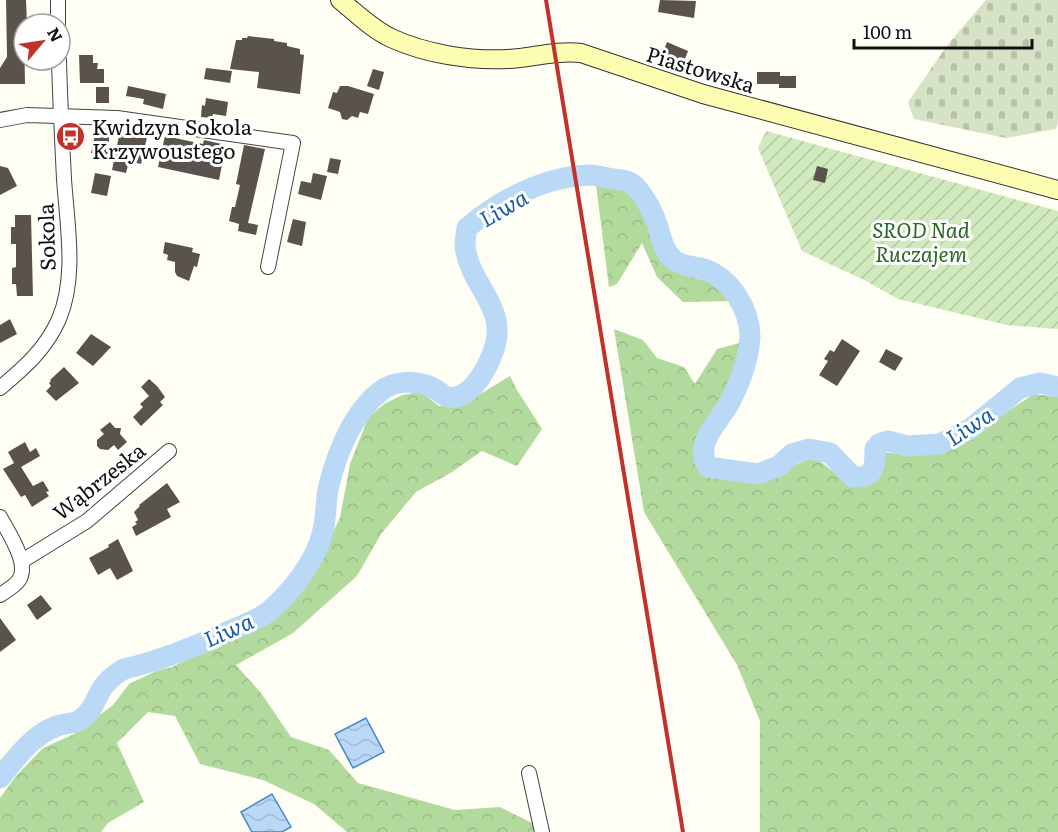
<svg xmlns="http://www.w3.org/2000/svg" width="1058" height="832" font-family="Literata,serif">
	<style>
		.forest { fill: url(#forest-crowns) }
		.cemetery { fill: url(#cemetery-stones) }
		.garden { fill: url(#garden-furrows) }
		.water { fill: url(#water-waves); stroke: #4287cc; stroke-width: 1.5 }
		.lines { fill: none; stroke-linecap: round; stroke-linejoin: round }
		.river { stroke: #bad9f6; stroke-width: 21 }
		.building { fill: #5a534d }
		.street-casing { stroke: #444; stroke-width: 16 }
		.secondary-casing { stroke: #333; stroke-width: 20 }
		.street { stroke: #fff; stroke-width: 14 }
		.secondary { stroke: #fdfdb2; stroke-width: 18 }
		.rail { stroke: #c0322a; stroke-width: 4 }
		.labels { text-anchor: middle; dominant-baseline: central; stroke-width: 6; stroke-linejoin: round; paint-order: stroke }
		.street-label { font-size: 21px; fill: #111; stroke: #fff }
		.poi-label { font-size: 21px; fill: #111; stroke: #fff; text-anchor: start }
		.park-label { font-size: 21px; font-style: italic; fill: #286921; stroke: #fff }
		.water-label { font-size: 22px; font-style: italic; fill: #1a59a3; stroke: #fff }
	</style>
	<defs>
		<pattern id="forest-crowns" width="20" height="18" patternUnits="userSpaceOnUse" patternTransform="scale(1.5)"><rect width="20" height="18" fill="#b3da9d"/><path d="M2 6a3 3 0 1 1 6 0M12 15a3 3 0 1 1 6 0" fill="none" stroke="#99ba86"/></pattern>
		<pattern id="cemetery-stones" width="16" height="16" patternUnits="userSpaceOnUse" patternTransform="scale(1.5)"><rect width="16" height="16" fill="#d6e2c5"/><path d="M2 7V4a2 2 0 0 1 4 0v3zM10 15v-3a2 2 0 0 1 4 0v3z" fill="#b7c1a8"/></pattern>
		<pattern id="garden-furrows" width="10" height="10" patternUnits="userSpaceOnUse" patternTransform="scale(1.5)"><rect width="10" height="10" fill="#d0eabe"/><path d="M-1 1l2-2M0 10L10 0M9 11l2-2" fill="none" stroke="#b2c8a2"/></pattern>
		<pattern id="water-waves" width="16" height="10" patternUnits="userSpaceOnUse" patternTransform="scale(1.5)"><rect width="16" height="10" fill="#bad9f6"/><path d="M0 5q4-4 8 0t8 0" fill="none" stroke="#9fb9d2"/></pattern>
	</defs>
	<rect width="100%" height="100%" fill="#fffef5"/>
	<g class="forest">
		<polygon points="596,185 625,189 650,222 658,251 680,274 715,283 731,301 683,302 657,277 642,243 617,284 609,287"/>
		<polygon points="614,329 643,340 657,358 684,367 695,384 717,349 743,342 726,395 701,427 699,463 708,475 759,479 815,457 851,486 878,477 881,453 943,454 1034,394 1058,397 1058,832 760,832 760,721 737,665 644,512"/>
		<polygon points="510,376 517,390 542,429 517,466 482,451 452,472 416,492 381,534 357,576 293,633 236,665 261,693 291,737 329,750 358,783 455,810 500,807 534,824 534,832 347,832 314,804 263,780 200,764 175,716 148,712 117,743 144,802 108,823 101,832 0,832 0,798 16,776 43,748 74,734 113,705 129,684 156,671 172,667 192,657 216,649 236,638 263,623 288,601 309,579 340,518 350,464 368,418 384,404 402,395 421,392 439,406 464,404"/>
	</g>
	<polygon class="cemetery" points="986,0 1058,0 1058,121 1056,129 1006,138 914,119 908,102 949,43"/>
	<polygon class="garden" points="766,131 1058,211 1058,329 1007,325 898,299 864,280 802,251 758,148"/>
	<g class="water">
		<polygon points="366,718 384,752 353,768 335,734"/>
		<polygon points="272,794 291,827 282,832 252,832 241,812"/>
	</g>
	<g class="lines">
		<path class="river" d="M 0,778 C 16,758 32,735 57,726 C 64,723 74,724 80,720 C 91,713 95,701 101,690 C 107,680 115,674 124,669 C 160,661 194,647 227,632 C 241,626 256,621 268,612 C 291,593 317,560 323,530 C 327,516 325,500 329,485 C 337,453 353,412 381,391 C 394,380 417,380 433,388 C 438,390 443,396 448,397 C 469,401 485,372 491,357 C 513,309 470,289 465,246 C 465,241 466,234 467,228 C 499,200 546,176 590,175 C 597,175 606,178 613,179 C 622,180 630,180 637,188 C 645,198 653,212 657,224 C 662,238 662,250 674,260 C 683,267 695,266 704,269 C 731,278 750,310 750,337 C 749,359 740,382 730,402 C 720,421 693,443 708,467 L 758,474 L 779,466 L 792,454 L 809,449 L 830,453 L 853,477 C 875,478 875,467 875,449 L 879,444 L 888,441 L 907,446 L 940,444 L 970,429 L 1020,388 L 1040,383 L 1058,387"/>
	</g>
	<g class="building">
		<polygon points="6,0 26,0 27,24 24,24 25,84 0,84 0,68 7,57"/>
		<polygon points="660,0 696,1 694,18 658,12"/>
		<polygon points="248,36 274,39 274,41 287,43 287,46 300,49 300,54 304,55 300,94 257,88 259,72 230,69 236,40 242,40 242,38 247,38"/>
		<polygon points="667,42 688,51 683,64 662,55"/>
		<polygon points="79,55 93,55 93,63 98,63 97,69 104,69 104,83 80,83"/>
		<polygon points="206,68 232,71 230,83 204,79"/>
		<polygon points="373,69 384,72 379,90 367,86"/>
		<polygon points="757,72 780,72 780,76 796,76 796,88 779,88 779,84 757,84"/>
		<polygon points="128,86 166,94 163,109 143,104 144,99 126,96"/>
		<polygon points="340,86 348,86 374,94 368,114 360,112 358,118 352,116 347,120 342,119 340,112 328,108 333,92 337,93"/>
		<rect x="96" y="87" width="13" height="16"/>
		<polygon points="206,98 228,102 226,116 213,114 212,118 201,117 202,105 205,106"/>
		<polygon points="97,126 109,129 109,157 91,153"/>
		<polygon points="120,131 147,137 141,164 129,161 126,173 112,170"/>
		<polygon points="165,136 203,144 204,140 226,145 219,180 158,167"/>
		<polygon points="244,145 265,149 248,223 258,225 256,235 238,231 239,224 229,221 232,207 235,207 240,185 236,184"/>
		<polygon points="330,158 341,160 338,174 327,172"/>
		<polygon points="0,166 8,168 17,186 0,195"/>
		<polygon points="817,166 828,169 825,183 813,180"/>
		<polygon points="95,173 111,176 107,196 91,193"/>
		<polygon points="313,173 327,176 321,200 298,194 301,181 311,183"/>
		<polygon points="15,215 31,215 33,296 17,296 16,284 12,284 12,268 16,267 16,244 11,244 11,227 15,227"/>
		<polygon points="293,219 306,222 302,246 287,242"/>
		<polygon points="165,242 193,248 192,252 200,254 197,267 194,266 189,281 177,276 175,272 175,262 167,260 168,255 163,253"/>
		<polygon points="10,319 17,334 0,343 0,325"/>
		<polygon points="91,334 111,347 93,366 76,353"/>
		<polygon points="842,339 860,351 837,386 819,375 828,361 824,359 830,350 834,352"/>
		<polygon points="886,349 903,358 895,371 879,362"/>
		<polygon points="64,367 79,383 56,401 46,391 51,386 49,383 51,381 50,380"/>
		<polygon points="149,379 157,386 165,397 160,402 163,405 141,426 133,417 143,407 140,404 149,396 141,387"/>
		<polygon points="110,422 115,428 121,428 120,434 127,442 118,450 114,445 108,450 100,449 97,446 97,440 104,434 100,430"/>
		<polygon points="25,442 30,452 36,448 40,456 21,467 33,486 43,481 49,491 46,492 49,496 32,507 25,495 21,497 3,469 14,463 8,452"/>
		<polygon points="167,483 180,502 167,509 171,517 136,536 132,527 137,524 135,522 138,520 134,512 140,506 139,505"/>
		<polygon points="118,539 133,571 117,580 110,568 98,575 89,558 109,547 108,545"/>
		<polygon points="41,595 52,609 37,620 27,605"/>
		<polygon points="0,618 16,640 0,652"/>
	</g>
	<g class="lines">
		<defs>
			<g id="street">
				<polyline points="58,0 58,24"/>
				<polyline points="0,120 27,115 117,118 293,143 268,267"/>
				<path d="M 0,388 C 24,368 46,349 59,319 C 77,277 67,224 64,179 C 62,139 60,100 59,60"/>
				<path d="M 0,517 C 8,532 30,564 19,580 C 15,586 6,591 0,595"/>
				<polyline points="22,561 87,521 169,451"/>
				<polyline points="529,773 542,832"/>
			</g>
			<path id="secondary" d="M 340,0 C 356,13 372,29 391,38 C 426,54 470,61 508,59 C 532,58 556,50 581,53 L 703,94 L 1058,190"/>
		</defs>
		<use href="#street" class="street-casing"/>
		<use href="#secondary" class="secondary-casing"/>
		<use href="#street" class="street"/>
		<use href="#secondary" class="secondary"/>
		<polyline class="rail" points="546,0 683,832"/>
	</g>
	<defs>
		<symbol id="bus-disc" viewBox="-11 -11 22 22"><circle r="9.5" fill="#c0322a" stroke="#fff"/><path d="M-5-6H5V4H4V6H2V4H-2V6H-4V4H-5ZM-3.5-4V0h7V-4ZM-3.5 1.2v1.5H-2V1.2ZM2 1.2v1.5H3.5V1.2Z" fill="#fff"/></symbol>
	</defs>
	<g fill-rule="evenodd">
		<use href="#bus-disc" x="54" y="120" width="33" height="33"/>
	</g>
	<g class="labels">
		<g class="street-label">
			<text transform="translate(701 68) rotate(17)">Piastowska</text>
			<text transform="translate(45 237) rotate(-92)">Sokola</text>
			<text transform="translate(98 480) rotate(-38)">Wąbrzeska</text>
		</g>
		<g class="poi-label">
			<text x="92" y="125">Kwidzyn Sokola<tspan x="92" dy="24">Krzywoustego</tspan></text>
		</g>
		<g class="park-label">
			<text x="921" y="228">SROD Nad<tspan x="921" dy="24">Ruczajem</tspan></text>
		</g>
		<g class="water-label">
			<text transform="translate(503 207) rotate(-30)">Liwa</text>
			<text transform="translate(969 425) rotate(-33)">Liwa</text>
			<text transform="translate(228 629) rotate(-24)">Liwa</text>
		</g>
	</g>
	<g transform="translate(42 42) rotate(61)"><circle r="28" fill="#ffffff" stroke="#a0a0a0" stroke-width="1.5"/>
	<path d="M0-4.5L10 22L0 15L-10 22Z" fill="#c0322a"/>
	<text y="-9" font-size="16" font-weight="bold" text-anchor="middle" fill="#111111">N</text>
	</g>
	<path d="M854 39v9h178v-9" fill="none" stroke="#111111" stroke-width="3"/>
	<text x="863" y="39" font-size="18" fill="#111111" stroke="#ffffff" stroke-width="4.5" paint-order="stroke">100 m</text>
</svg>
